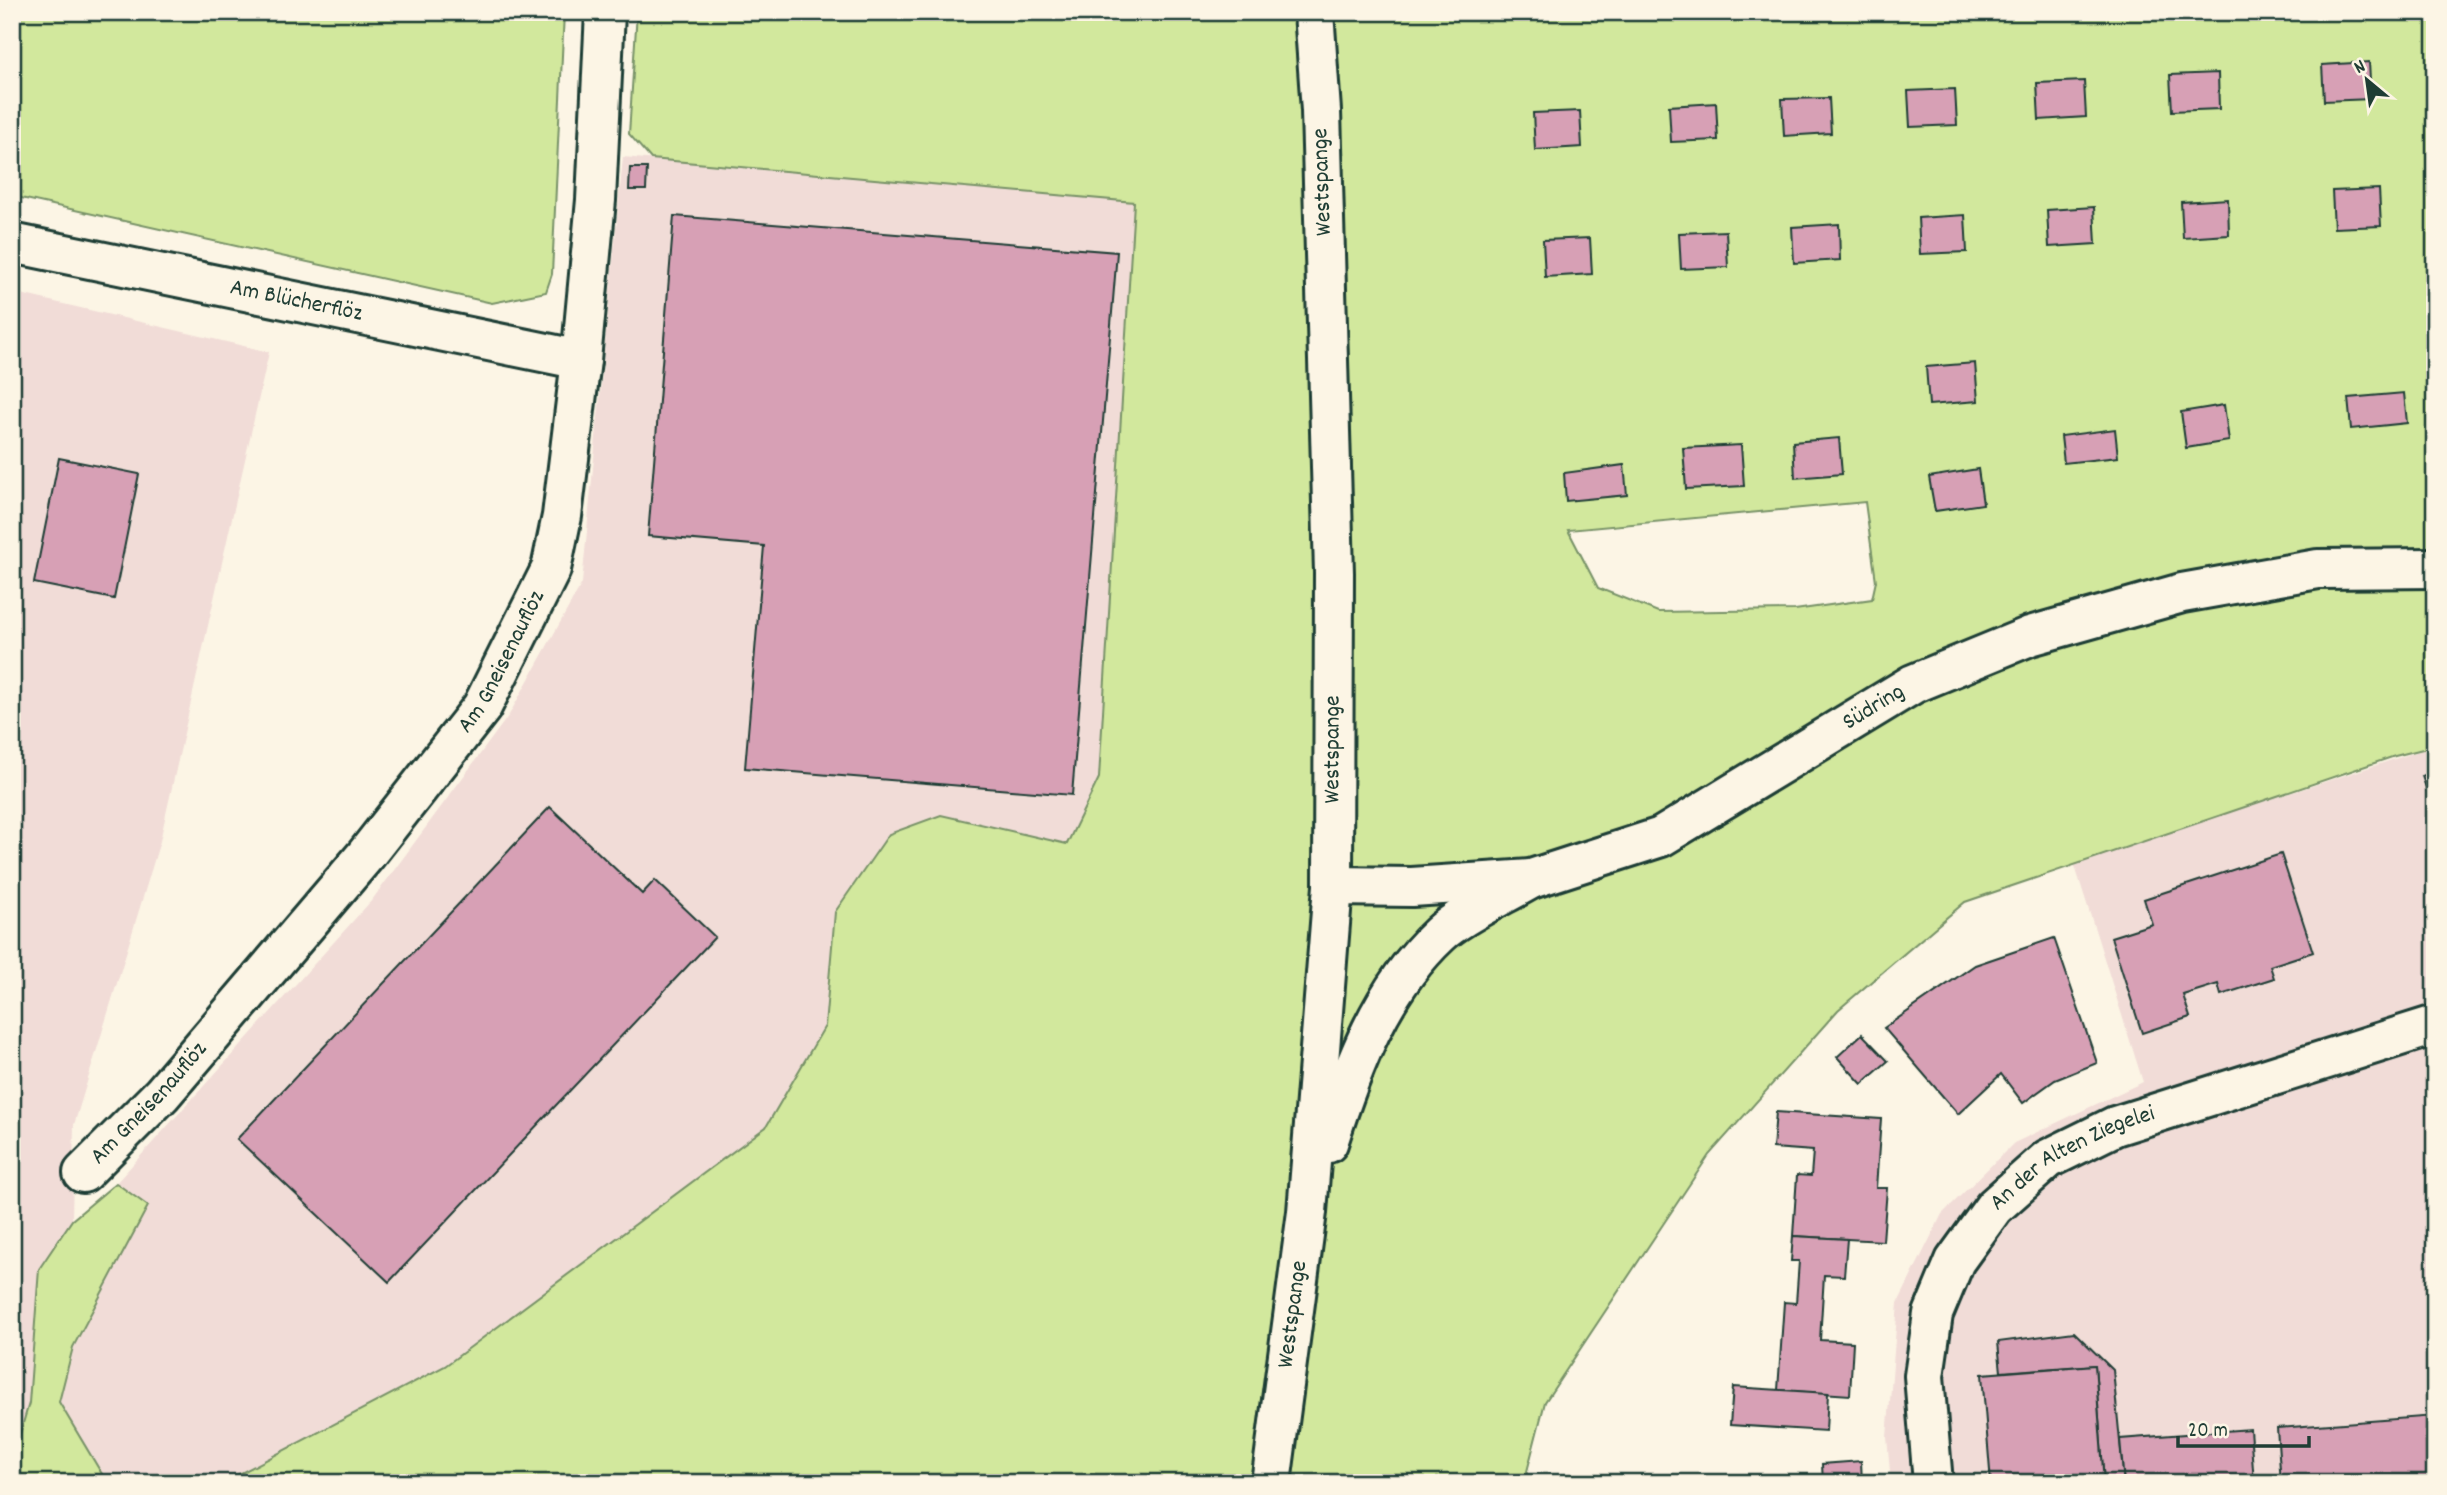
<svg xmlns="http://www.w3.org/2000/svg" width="2447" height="1495" font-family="Dekko,sans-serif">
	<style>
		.built { fill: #f1dcd7 }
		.green { fill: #d2e89d; stroke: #789268; stroke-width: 2; fill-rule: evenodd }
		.building { fill: #d7a0b5; stroke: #1f3d34; stroke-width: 2 }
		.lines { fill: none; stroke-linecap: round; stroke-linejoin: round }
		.minor-casing { stroke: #1f3d34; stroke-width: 44 }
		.major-casing { stroke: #1f3d34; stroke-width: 44 }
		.minor { stroke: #fcf5e5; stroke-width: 38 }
		.major { stroke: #fcf5e5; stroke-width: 38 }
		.labels { text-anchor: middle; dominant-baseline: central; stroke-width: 5; stroke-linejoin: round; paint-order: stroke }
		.street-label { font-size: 24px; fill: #1f3d34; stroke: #fcf5e5 }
	</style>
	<rect width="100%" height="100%" fill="#fcf5e5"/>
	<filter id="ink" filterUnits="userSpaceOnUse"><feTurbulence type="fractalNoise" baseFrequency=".0143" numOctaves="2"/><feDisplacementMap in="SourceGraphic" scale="14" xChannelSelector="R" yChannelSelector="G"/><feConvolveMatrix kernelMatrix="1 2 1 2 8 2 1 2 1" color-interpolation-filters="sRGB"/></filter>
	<g filter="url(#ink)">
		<g class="built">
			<polygon points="623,157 1134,202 1099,778 1067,844 941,815 835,912 825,1026 766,1127 445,1366 222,1483 122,1483 106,1479 59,1402 73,1347 148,1206 116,1183 372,900 509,715 582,583"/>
			<polygon points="12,292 269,352 160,841 74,1125 72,1220 39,1269 29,1403 12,1461"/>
			<polygon points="2435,746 2435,1483 1891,1483 1887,1437 1898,1303 1942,1214 2014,1143 2143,1082 2074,863"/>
		</g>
		<g class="green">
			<polygon points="12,12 564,12 552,274 546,292 492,303 12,196"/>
			<path d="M 637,12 L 2435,12 L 2435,746 L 2395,756 L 1965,902 L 1838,1010 L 1709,1155 L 1545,1402 L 1524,1483 L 222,1483 L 445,1366 L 766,1127 L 825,1026 L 835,912 L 889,834 L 941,815 L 1067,844 L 1099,778 L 1134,202 L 651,159 L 629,134 ZM 1865,502 L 1876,581 L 1872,599 L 1795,610 L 1658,612 L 1598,588 L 1568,530 Z"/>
			<polygon points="116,1183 148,1206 73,1347 59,1402 105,1479 122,1483 12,1483 12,1461 29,1403 39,1269 72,1220"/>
		</g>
		<g class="building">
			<polygon points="2369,62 2371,99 2324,101 2322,65"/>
			<polygon points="2218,73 2219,109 2172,111 2170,75"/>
			<polygon points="2084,81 2086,117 2039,120 2037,83"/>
			<polygon points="1955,89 1957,125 1910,127 1908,91"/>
			<polygon points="1829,98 1831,133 1784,136 1782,99"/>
			<polygon points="1716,103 1718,140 1671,142 1669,106"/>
			<polygon points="1580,111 1582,147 1535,150 1533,113"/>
			<polygon points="630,168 647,168 646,190 629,190"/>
			<polygon points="2379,189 2381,226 2334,228 2332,191"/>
			<polygon points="2228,199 2229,235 2183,238 2181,202"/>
			<polygon points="2094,207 2096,244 2049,247 2047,210"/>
			<polygon points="1965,215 1967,252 1920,254 1918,218"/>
			<polygon points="674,216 1117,252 1072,795 745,768 764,546 648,536"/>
			<polygon points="1839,224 1840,260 1794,263 1792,227"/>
			<polygon points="1726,231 1728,267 1681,269 1679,233"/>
			<polygon points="1590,238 1592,274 1545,277 1543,240"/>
			<polygon points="1975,363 1978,401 1929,405 1926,367"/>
			<polygon points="2404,393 2407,423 2351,429 2348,398"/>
			<polygon points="2224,405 2229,441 2186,448 2181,412"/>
			<polygon points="2115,429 2118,457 2064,463 2061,436"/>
			<polygon points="1839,438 1842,474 1795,478 1793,442"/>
			<polygon points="1741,445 1744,486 1686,489 1683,448"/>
			<polygon points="59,458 139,474 114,599 34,583"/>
			<polygon points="1624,465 1627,495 1566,501 1564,473"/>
			<polygon points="1978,469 1983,504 1935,511 1929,477"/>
			<polygon points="2435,771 2435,811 2434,811 2422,776"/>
			<polygon points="550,807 642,894 655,880 715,937 389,1282 237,1139"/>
			<polygon points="2281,854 2313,952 2270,966 2274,978 2221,995 2218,984 2183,995 2190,1017 2142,1033 2111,937 2152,924 2144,899"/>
			<polygon points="2054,938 2097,1063 2055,1080 2023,1103 2001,1074 1958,1114 1884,1028 1975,965"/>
			<polygon points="1862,1034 1888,1061 1862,1084 1837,1057"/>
			<polygon points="1776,1112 1881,1119 1876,1188 1887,1188 1883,1241 1793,1236 1797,1175 1811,1176 1813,1151 1773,1148"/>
			<polygon points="1793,1236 1847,1239 1844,1276 1824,1275 1820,1340 1853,1342 1850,1395 1778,1390 1784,1302 1796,1303 1799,1261 1791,1261"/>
			<polygon points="2074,1332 2113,1370 2124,1483 2104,1483 2095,1365 2001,1372 1998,1342"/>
			<polygon points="2095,1365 2104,1483 1991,1483 1982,1374"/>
			<polygon points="1733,1387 1828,1393 1826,1431 1730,1425"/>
			<polygon points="2435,1416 2435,1483 2281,1483 2277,1428"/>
			<polygon points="2250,1429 2254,1483 2124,1483 2120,1439"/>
			<polygon points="1861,1461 1862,1483 1823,1483 1822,1464"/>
		</g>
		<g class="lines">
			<defs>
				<g id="minor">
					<path id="s1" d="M 12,243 L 581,360"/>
					<path id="s2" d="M 1333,886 L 1412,887 L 1531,879 L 1661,837 L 1913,684 L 2030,636 L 2182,593 L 2318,569 L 2435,568"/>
					<path id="s3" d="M 83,1173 L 162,1094 L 365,856 L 482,707 L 551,569 L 562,516 L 581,360 L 596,200 L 605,12"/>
					<path id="s4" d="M 1933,1483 L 1924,1376 L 1933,1314 L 1955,1261 L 1994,1207 L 2048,1159 L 2115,1126 L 2435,1025"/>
				</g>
				<g id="major">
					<path d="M 1328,1143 C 1352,1068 1381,989 1440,934 C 1460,915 1506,894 1531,879"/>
					<path id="s5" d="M 1271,1483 L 1307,1212 L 1333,886 L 1334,573 L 1321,111 L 1314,12"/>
				</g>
			</defs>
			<use href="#minor" class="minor-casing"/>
			<use href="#major" class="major-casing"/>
			<use href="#minor" class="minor"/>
			<use href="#major" class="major"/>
		</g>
	</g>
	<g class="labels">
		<g class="street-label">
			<text transform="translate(1323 182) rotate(-92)">Westspange</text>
			<text stroke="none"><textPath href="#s1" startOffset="290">Am Blücherflöz</textPath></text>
			<text stroke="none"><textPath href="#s3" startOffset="663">Am Gneisenauflöz</textPath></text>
			<text stroke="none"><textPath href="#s2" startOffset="584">Südring</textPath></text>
			<text stroke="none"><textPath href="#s5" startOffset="737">Westspange</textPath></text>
			<text stroke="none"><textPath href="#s3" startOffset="96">Am Gneisenauflöz</textPath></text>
			<text stroke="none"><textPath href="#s4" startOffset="388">An der Alten Ziegelei</textPath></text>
			<text stroke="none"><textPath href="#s5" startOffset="170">Westspange</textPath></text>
		</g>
	</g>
	<rect width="2447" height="1495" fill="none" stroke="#fcf5e5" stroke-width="42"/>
	<rect x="21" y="21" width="2405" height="1453" fill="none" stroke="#1f3d34" stroke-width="2.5" filter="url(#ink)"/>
	<g transform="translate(2367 80) rotate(331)" stroke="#fcf5e5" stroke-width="5" paint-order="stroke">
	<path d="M0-5L12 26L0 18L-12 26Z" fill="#1f3d34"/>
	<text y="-10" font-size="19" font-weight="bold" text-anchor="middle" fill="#1f3d34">N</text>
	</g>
	<path d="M2178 1436v10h131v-10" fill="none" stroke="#1f3d34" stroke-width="3.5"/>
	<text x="2188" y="1436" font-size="21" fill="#1f3d34" stroke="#fcf5e5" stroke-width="5" paint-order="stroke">20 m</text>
</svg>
